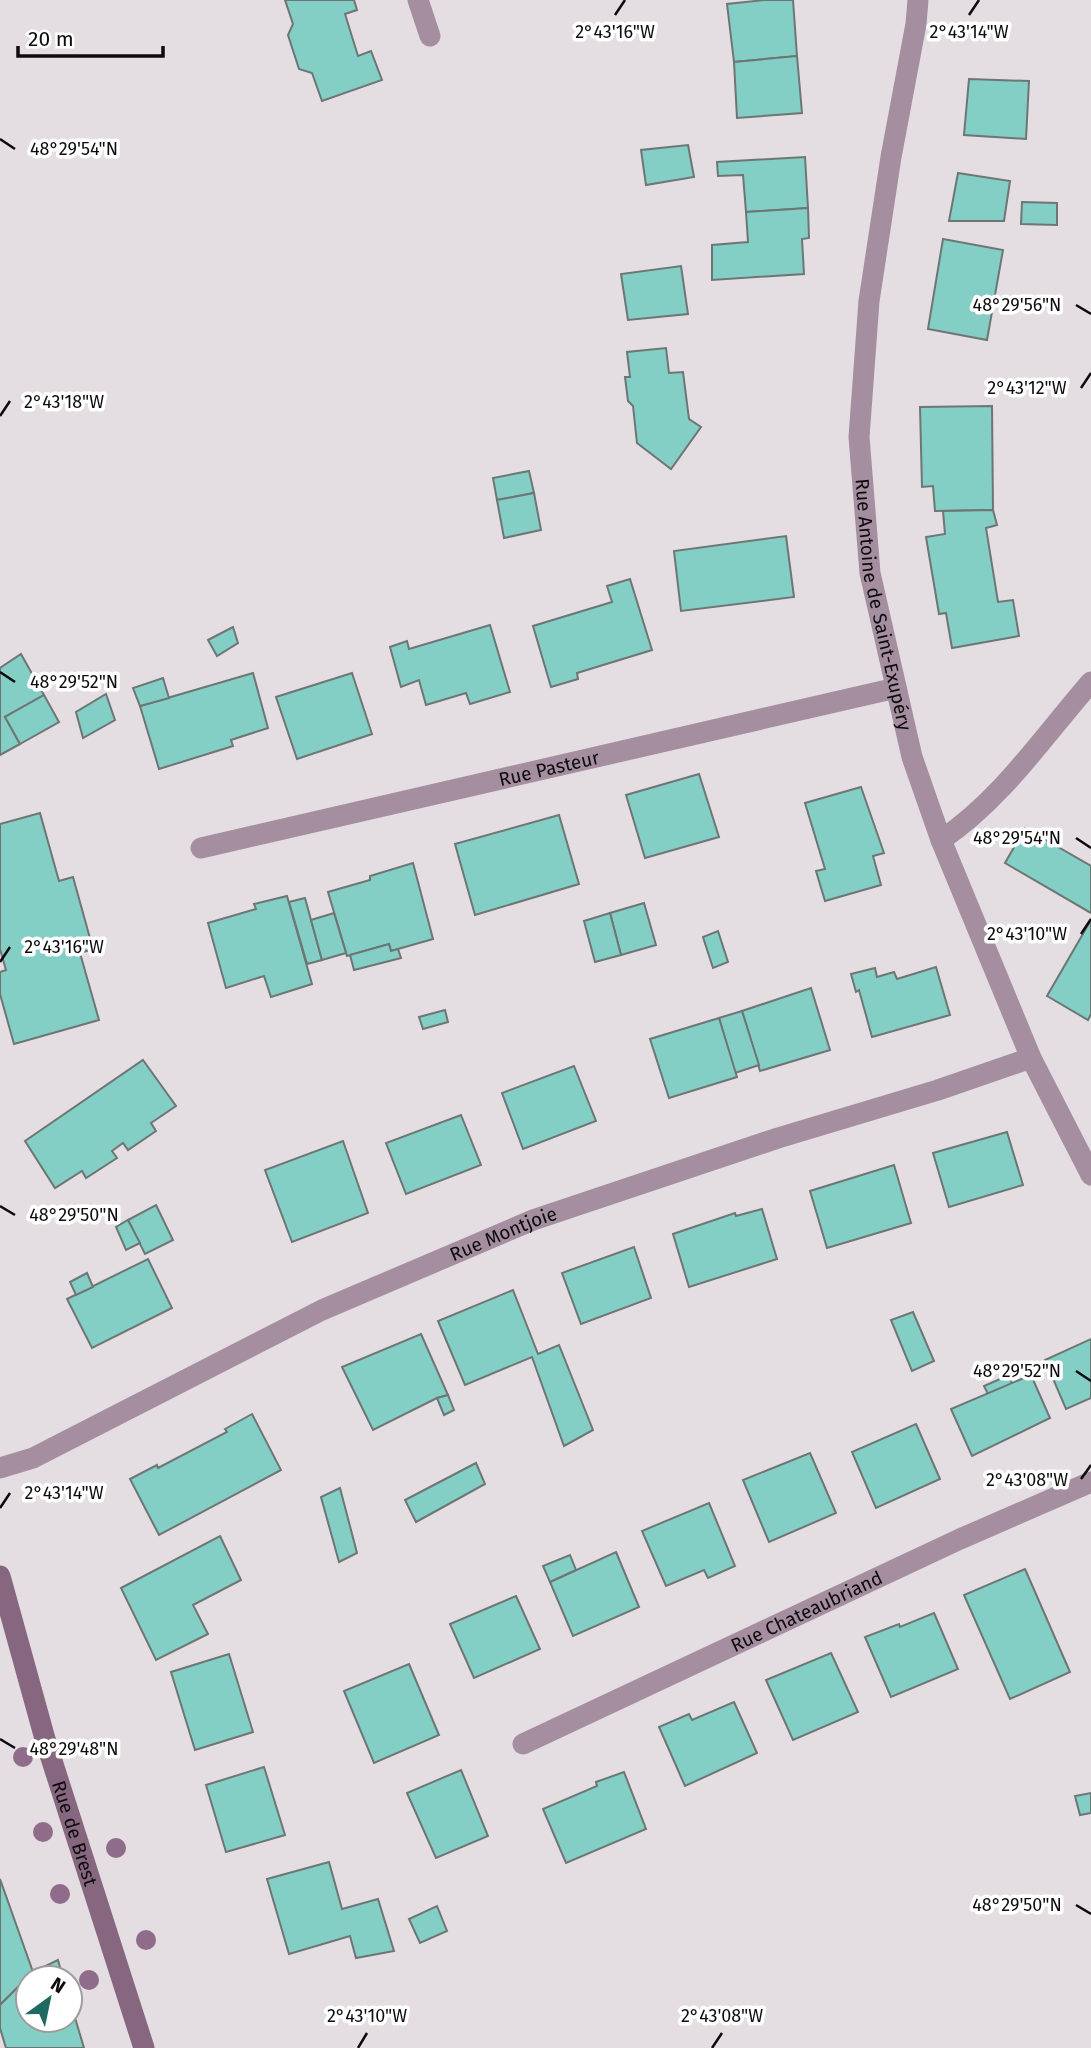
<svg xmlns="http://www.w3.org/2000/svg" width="1091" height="2048" font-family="'Fira Sans',sans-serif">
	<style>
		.building { fill: #84cfc5; stroke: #6e7675; stroke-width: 2 }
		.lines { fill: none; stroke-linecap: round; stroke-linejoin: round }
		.street { stroke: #a48e9f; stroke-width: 21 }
		.secondary { stroke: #86677f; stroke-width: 21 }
		.tree { fill: #8f6d8a }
		.ticks { fill: none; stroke: #0d0b0d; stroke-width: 2.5 }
		.labels { text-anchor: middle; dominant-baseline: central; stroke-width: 7; stroke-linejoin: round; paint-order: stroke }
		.street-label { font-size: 19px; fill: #0d0b0d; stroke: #fff }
		.ticks-label { font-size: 18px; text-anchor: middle; fill: #0d0b0d; stroke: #fff; stroke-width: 7; stroke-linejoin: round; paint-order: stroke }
	</style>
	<rect width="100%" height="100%" fill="#e4dde2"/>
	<g class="building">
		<polygon points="285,0 354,0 357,10 345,14 358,56 371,51 382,80 322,101 312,73 299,69 288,35 293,24"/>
		<polygon points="765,0 793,0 797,56 734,62 727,4"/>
		<polygon points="797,56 802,113 737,118 734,62"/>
		<polygon points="969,79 1029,81 1026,139 964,135"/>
		<polygon points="688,145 694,177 646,185 641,150"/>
		<polygon points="805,157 808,208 746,212 743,175 718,176 717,162"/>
		<polygon points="958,173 1010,181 1004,221 949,221"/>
		<polygon points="1022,202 1057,203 1057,225 1021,224"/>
		<polygon points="808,208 809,238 802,239 804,274 712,280 712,245 748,242 746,212"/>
		<polygon points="943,239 1003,250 987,340 928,329"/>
		<polygon points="681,266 688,314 628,320 621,274"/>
		<polygon points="666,348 669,373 683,372 689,419 701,427 671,469 637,443 633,406 628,401 625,377 630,377 627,352"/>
		<polygon points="992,406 993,510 935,511 933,486 922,487 920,407"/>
		<polygon points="529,471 534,493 497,500 493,478"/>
		<polygon points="534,493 541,530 504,538 497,500"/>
		<polygon points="993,510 997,525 986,528 998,602 1013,600 1019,636 952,648 946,613 939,614 926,537 945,534 943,511"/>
		<polygon points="786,536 794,597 681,611 674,551"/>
		<polygon points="630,579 652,650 577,673 578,679 551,687 533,626 612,602 607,586"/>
		<polygon points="490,625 510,692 470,704 466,693 426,705 419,680 401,687 390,647 407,641 409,649"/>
		<polygon points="233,627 238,643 217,656 208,640"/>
		<polygon points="21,654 44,695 5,717 20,744 0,755 0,668"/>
		<polygon points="253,673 268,728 231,740 233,746 159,769 140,706"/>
		<polygon points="352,673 372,734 297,759 276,697"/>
		<polygon points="163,678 169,698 140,706 133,688"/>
		<polygon points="106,694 115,720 83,738 76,712"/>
		<polygon points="44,695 59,722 20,744 5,717"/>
		<polygon points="699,774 719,837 645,858 626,795"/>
		<polygon points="861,787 884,853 873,856 881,885 825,901 816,871 825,869 805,803"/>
		<polygon points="40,813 59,881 73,877 93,949 80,953 99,1020 14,1044 0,994 0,972 6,970 0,949 0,824"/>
		<polygon points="559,815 579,884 475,915 455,844"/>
		<polygon points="1025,828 1091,866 1091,913 1005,863"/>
		<polygon points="413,863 433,939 391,951 389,944 347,956 328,892 370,880 370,876"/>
		<polygon points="287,896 312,984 271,997 264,976 226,988 208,923 256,909 254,904"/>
		<polygon points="305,898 322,960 307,964 289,902"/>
		<polygon points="644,903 656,945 621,955 610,913"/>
		<polygon points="334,913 346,953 322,960 311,920"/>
		<polygon points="610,913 621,955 595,962 584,921"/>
		<polygon points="1091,920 1091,1014 1088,1020 1047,996"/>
		<polygon points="718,931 728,962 713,968 703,937"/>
		<polygon points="389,944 391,951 398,949 401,958 354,970 350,955"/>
		<polygon points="936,967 950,1015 872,1037 859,990 856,992 851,974 875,968 877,977 894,972 897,979"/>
		<polygon points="811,988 830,1050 760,1071 742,1011"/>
		<polygon points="445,1010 448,1022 423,1029 419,1017"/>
		<polygon points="742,1011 759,1065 735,1073 719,1018"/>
		<polygon points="719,1018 737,1077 669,1098 650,1039"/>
		<polygon points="143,1060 176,1106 151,1123 156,1131 128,1150 123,1143 112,1151 117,1158 86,1178 82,1171 55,1188 25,1141"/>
		<polygon points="574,1066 596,1121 523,1149 502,1093"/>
		<polygon points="461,1115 481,1165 406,1194 386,1143"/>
		<polygon points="1007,1132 1023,1185 949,1207 933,1153"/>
		<polygon points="343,1141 368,1213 292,1242 265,1170"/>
		<polygon points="894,1165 911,1223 827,1248 810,1191"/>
		<polygon points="156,1205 173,1240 145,1254 128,1220"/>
		<polygon points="762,1209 777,1259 689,1287 673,1234 735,1213 736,1216"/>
		<polygon points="128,1220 140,1243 126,1250 116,1227"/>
		<polygon points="634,1247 651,1298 581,1324 562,1273"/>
		<polygon points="148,1259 172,1308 92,1348 67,1299"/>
		<polygon points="87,1273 93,1287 76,1295 70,1282"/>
		<polygon points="513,1290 538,1354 559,1345 593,1430 564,1446 532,1357 465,1385 438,1321"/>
		<polygon points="913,1312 934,1361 912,1371 891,1320"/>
		<polygon points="421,1334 448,1395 437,1398 373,1430 342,1367"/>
		<polygon points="1091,1339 1091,1398 1066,1409 1045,1360"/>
		<polygon points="1009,1375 1012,1384 988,1394 984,1386"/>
		<polygon points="1031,1375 1050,1418 972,1456 951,1409"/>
		<polygon points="448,1395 454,1410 444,1415 437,1398"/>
		<polygon points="252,1414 281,1470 159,1535 130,1479 157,1465 158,1468 227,1432 225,1429"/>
		<polygon points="916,1424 940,1479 876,1508 852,1452"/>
		<polygon points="810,1453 836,1513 769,1542 743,1480"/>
		<polygon points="476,1463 485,1484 416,1522 405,1500"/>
		<polygon points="340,1488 357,1553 339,1562 321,1497"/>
		<polygon points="709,1503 735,1566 708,1578 704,1570 666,1586 642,1531"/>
		<polygon points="220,1536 241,1580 193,1605 208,1634 156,1660 121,1588"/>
		<polygon points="616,1552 639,1607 573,1636 550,1582"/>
		<polygon points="570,1555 576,1570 550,1582 543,1566"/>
		<polygon points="1025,1569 1070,1672 1010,1699 964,1595"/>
		<polygon points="516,1596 540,1649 474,1678 450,1624"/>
		<polygon points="934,1613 958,1669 891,1697 865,1637 899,1624 900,1627"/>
		<polygon points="831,1653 858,1712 793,1740 766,1680"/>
		<polygon points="229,1654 253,1732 195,1750 171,1672"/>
		<polygon points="409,1664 439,1735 374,1763 344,1691"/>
		<polygon points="734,1702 757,1753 685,1786 659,1727 689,1714 692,1720"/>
		<polygon points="264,1767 285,1835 226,1852 206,1785"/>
		<polygon points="461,1770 488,1836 436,1858 407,1793"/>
		<polygon points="624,1772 646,1829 566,1863 543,1809 597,1786 596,1782"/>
		<polygon points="1091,1793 1091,1813 1080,1815 1075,1796"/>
		<polygon points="329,1862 342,1909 378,1899 394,1951 356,1958 350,1936 289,1954 267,1879"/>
		<polygon points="0,1879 33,1972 0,2005"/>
		<polygon points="437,1906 447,1931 420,1943 409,1919"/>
		<polygon points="58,1960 63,1978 28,1978 28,2020 70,2020 70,2001 84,2048 6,2048 0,2028 0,2005 33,1972"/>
	</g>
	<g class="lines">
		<g class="street">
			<polyline points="418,0 430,36"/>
			<path id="s1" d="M 918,0 L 916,24 L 891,157 L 869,301 L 859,437 L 870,573 L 912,757 L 941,840 L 1031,1058 L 1091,1175"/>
			<path d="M 941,840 C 1001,800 1044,736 1091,682"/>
			<path id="s2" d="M 201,848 L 896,688"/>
			<path id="s3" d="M 0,1468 L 33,1458 L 322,1310 L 533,1220 L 778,1138 L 938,1090 L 1031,1058"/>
			<path id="s4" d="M 523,1744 L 960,1539 L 1091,1482"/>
		</g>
		<path class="secondary" id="s5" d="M 0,1576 L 45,1739 L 144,2048"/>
	</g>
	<g class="tree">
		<circle cx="23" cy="1757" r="10"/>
		<circle cx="43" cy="1832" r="10"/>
		<circle cx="116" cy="1848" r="10"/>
		<circle cx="60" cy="1894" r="10"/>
		<circle cx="146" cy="1940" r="10"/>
		<circle cx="89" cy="1980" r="10"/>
	</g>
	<path class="ticks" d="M 615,15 L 625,0M 969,15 L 979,0M 0,139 L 15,149M 1076,305 L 1091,314M 1081,388 L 1091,373M 0,416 L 10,401M 0,672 L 15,682M 1076,838 L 1091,848M 1081,934 L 1091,919M 0,962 L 10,947M 0,1206 L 15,1215M 1076,1371 L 1091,1381M 1081,1479 L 1091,1465M 0,1508 L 10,1493M 0,1739 L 15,1748M 1076,1905 L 1091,1914M 358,2048 L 367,2033M 712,2048 L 722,2033"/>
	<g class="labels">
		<g class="street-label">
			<text stroke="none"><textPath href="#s1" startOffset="611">Rue Antoine de Saint-Exupéry</textPath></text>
			<text stroke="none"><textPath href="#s2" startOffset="357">Rue Pasteur</textPath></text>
			<text stroke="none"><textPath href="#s3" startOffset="556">Rue Montjoie</textPath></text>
			<text stroke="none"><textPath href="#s4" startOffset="313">Rue Chateaubriand</textPath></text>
			<text stroke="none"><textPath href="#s5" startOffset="268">Rue de Brest</textPath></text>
		</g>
	</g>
	<g class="ticks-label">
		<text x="615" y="38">2°43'16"W</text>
		<text x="969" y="38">2°43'14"W</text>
		<text x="74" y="155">48°29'54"N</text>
		<text x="1017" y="311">48°29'56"N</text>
		<text x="1027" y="394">2°43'12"W</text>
		<text x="64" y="408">2°43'18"W</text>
		<text x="74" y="688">48°29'52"N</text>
		<text x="1017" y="844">48°29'54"N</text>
		<text x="1027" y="940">2°43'10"W</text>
		<text x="64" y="953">2°43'16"W</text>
		<text x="74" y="1221">48°29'50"N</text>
		<text x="1017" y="1377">48°29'52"N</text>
		<text x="1027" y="1486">2°43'08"W</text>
		<text x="64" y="1499">2°43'14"W</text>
		<text x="74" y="1755">48°29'48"N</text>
		<text x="1017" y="1911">48°29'50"N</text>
		<text x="367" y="2022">2°43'10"W</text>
		<text x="722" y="2022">2°43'08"W</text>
	</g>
	<g transform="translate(49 1999) rotate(33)"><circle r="33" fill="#ffffff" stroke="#9e9d9e" stroke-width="2"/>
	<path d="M0-5L12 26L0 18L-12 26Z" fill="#206961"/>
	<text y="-10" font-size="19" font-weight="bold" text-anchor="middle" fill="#0d0b0d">N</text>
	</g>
	<path d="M18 46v10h145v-10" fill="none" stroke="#0d0b0d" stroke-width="3.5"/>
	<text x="28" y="46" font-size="21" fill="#0d0b0d" stroke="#ffffff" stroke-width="5" paint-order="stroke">20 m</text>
</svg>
